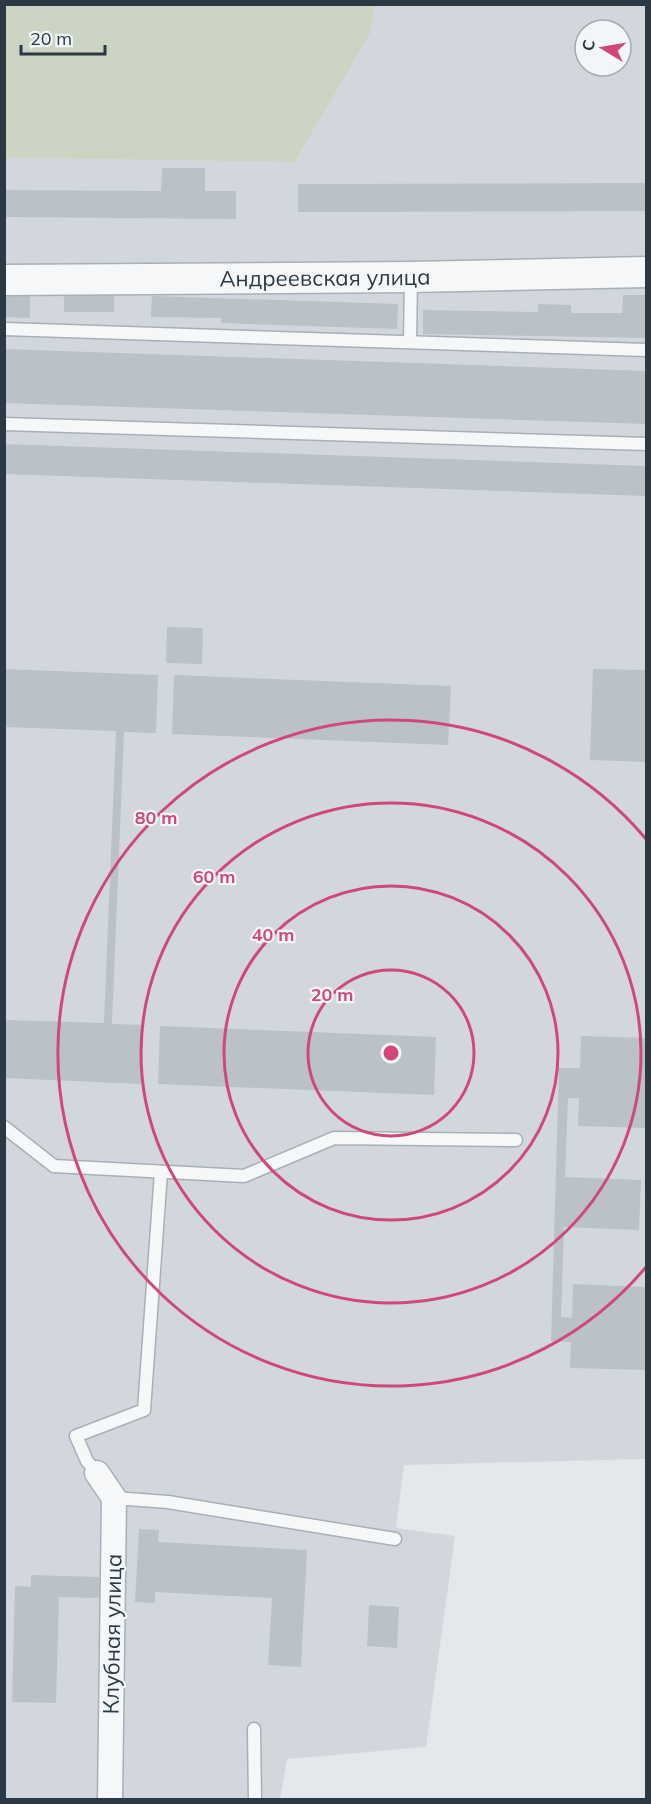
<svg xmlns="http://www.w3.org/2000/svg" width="651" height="1804" font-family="Mulish,sans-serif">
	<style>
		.built { fill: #d1d7dd; fill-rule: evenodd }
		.green { fill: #ccd5c4 }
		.building { fill: #bac2c8 }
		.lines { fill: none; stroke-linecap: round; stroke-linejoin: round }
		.service-casing { stroke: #a8b0b5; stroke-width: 15 }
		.minor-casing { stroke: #a8b0b5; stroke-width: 27 }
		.tertiary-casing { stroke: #a8b0b5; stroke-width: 33 }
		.service { stroke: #f5f7f9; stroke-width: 12 }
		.minor { stroke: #f5f7f9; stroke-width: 24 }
		.tertiary { stroke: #f5f7f9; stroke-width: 30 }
		.ring { fill: none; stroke: #d04879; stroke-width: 3 }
		.labels { text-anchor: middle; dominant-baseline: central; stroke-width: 4.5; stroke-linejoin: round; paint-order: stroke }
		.street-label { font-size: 22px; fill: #2a3943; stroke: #f2f6f8 }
		.centre { fill: #d04879; stroke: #f2f6f8; stroke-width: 3 }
		.ring-label { font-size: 18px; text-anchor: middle; font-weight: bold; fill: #d04879; stroke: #f2f6f8; stroke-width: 4.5; stroke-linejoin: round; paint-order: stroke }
	</style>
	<rect width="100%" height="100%" fill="#e3e8eb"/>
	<path class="built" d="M 375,5 L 646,5 L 646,1459 L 404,1465 L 396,1528 L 455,1536 L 426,1747 L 287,1759 L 280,1799 L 5,1800 L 5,158 L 295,162 L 369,33 ZM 585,30 L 621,30 L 621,66 L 585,66 Z"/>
	<polygon class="green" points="5,4 375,4 375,5 370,33 295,162 5,158"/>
	<g class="building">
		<polygon points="162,168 205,168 205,191 236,191 236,219 4,217 4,190 161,191"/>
		<polygon points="646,183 646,211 298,212 298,184"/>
		<rect x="64" y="294" width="50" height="18"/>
		<polygon points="5,295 30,296 30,318 5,317"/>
		<polygon points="623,295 646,295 646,338 423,334 423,310 538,312 538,304 571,305 571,313 622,313"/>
		<polygon points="152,296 398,304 397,329 221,323 221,318 151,317"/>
		<polygon points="4,349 646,371 646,424 4,403"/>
		<polygon points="4,444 646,466 646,496 4,474"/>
		<polygon points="167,627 203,628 202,664 166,663"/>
		<polygon points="4,669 158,675 156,733 124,732 112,1024 144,1025 141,1084 4,1078 4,1020 104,1023 116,731 4,727"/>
		<polygon points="593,669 646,670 646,762 590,760"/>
		<polygon points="174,675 451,686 448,745 172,734"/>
		<polygon points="160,1026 436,1037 434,1095 158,1084"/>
		<polygon points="581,1036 646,1038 646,1128 578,1126 579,1098 568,1098 565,1177 641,1180 639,1230 564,1227 561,1317 572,1318 573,1284 646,1287 646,1370 570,1368 571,1342 551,1341 559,1068 580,1068"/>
		<polygon points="139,1529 159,1530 158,1542 307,1550 301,1667 268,1665 272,1598 155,1592 155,1603 135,1602"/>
		<polygon points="31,1575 100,1577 99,1598 59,1597 56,1703 12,1702 15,1586 31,1587"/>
		<polygon points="369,1605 399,1607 397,1648 367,1646"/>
	</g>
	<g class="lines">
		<defs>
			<g id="service">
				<polyline points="4,329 646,350"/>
				<polyline points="410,342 411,278"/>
				<polyline points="4,424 646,444"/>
				<polyline points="4,1127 54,1166 244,1176 334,1138 516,1140"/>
				<polyline points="97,1473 87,1461 76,1436 144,1410 161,1172"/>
				<polyline points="114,1498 168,1502 395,1539"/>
				<polyline points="254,1729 255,1800"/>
			</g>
			<polyline id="minor" points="97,1473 114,1498 110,1800"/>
			<g id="tertiary">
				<path id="s1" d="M 4,280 L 411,277 L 646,272"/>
			</g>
		</defs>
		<use href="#service" class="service-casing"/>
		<use href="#minor" class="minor-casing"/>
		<use href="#tertiary" class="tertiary-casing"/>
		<use href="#service" class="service"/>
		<use href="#minor" class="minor"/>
		<use href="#tertiary" class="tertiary"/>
	</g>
	<g class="ring">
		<circle cx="391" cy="1053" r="83"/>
		<circle cx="391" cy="1053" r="167"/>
		<circle cx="391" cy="1053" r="250"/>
		<path d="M646 1267A333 333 0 1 1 646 839"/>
	</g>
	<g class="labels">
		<g class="street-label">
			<text stroke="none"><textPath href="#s1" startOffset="321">Андреевская улица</textPath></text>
			<text transform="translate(112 1634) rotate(-89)">Клубная улица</text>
		</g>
	</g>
	<circle cx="391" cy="1053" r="9" class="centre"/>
	<g class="ring-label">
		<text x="156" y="824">80 m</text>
		<text x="214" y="883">60 m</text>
		<text x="273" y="941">40 m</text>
		<text x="332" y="1001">20 m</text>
	</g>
	<rect width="651" height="1804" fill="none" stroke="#2a3943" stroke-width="12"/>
	<g transform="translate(603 48) rotate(281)"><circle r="28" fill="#f2f6f8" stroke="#a2aab0" stroke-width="1.5"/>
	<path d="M0-4.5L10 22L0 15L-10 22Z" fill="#d04879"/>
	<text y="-9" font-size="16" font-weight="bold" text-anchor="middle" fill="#2a3943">С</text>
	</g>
	<path d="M21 45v9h84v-9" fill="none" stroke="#2a3943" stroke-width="3"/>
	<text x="30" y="45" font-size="18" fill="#2a3943" stroke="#f2f6f8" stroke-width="4.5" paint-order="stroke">20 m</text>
</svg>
